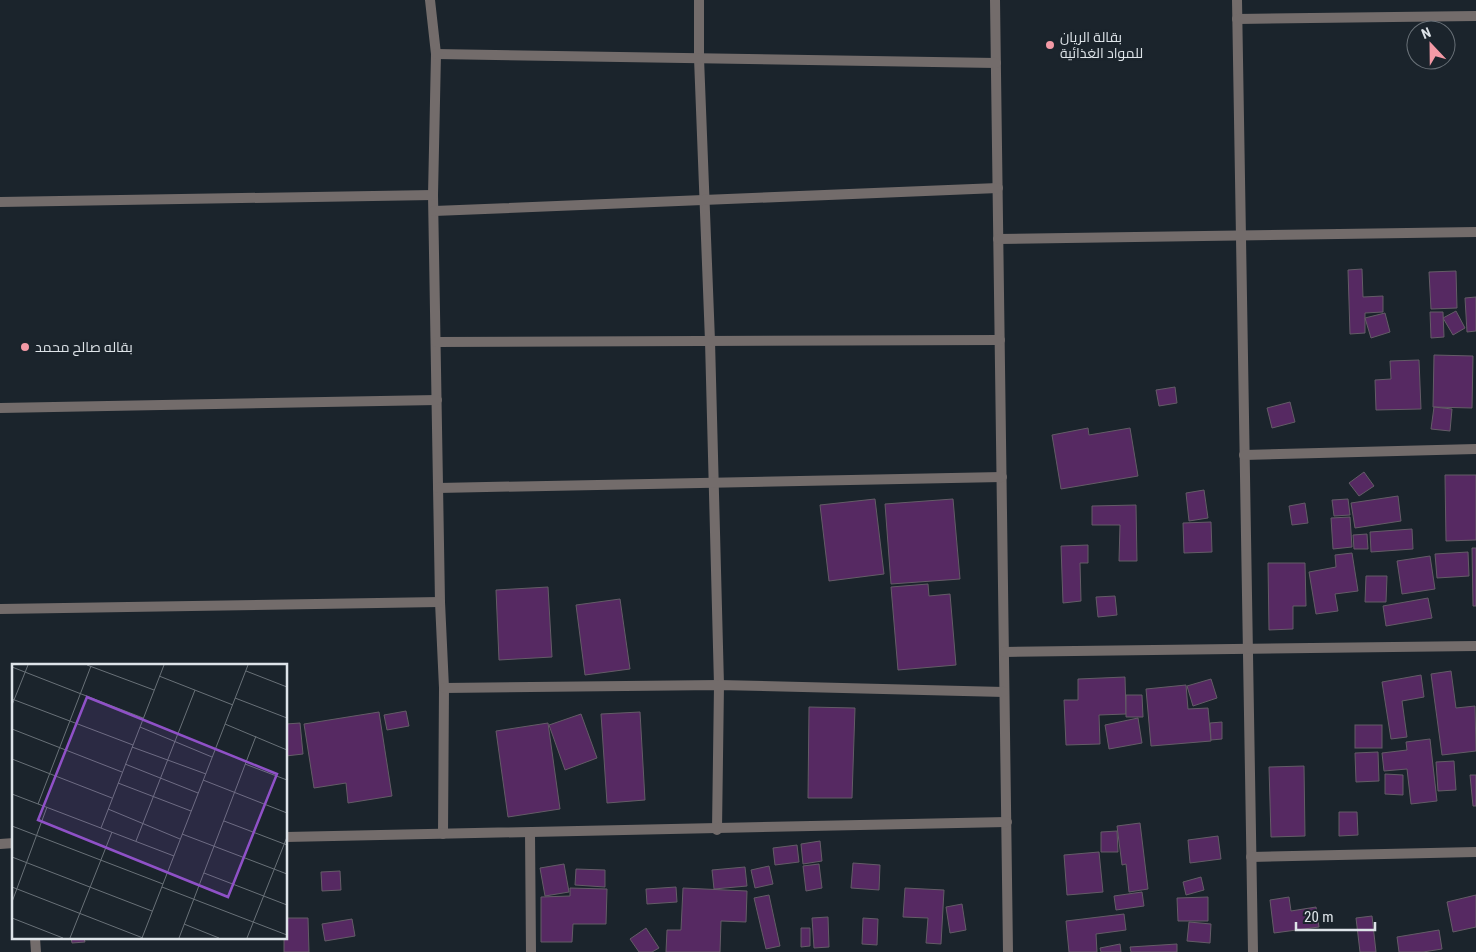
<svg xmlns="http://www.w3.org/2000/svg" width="1476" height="952" font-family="'Roboto Condensed',Cairo,sans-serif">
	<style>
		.building { fill: #562962; stroke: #645c67 }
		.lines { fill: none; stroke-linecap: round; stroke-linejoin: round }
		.street { stroke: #736c6b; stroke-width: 10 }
		.poi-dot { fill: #f49aa6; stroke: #1b242c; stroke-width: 2 }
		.labels { text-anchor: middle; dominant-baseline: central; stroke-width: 5; stroke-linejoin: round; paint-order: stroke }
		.poi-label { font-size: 14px; fill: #dee4e9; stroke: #1b242c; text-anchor: start }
		.inset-road { fill: none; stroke: #697178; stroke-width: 1 }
		.view { fill: #8f51c7; fill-opacity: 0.15; stroke: #8f51c7; stroke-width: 2.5 }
		.inset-edge { fill: none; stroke: #dee4e9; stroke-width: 2.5 }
	</style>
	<rect width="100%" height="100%" fill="#1b242c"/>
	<g class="building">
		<polygon points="1362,269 1363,297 1383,296 1383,312 1365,313 1365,333 1350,334 1348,270"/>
		<polygon points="1456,271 1457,308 1431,309 1429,272"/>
		<polygon points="1476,297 1476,331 1467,332 1465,298"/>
		<polygon points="1456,311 1465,328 1453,335 1443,318"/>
		<polygon points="1430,312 1443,312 1444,337 1431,338"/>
		<polygon points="1385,313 1390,332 1371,338 1365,318"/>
		<polygon points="1434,355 1473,356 1472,408 1433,407"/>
		<polygon points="1419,360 1421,409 1376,410 1375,380 1391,379 1390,361"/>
		<polygon points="1175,387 1177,403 1159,406 1156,390"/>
		<polygon points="1290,402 1295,422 1272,428 1267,408"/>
		<polygon points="1434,407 1452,409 1450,431 1431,429"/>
		<polygon points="1088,428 1089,435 1130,428 1138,476 1061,489 1052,435"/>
		<polygon points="1364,472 1374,486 1359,496 1349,483"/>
		<polygon points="1445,475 1476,475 1476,540 1446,541"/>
		<polygon points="1204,490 1208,518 1189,521 1186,493"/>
		<polygon points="1398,496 1401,521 1355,528 1351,503"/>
		<polygon points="875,499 884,574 829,581 820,505"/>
		<polygon points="953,499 960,579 891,584 885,504"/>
		<polygon points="1348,499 1350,515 1334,516 1332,500"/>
		<polygon points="1305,503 1308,523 1292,525 1289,506"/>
		<polygon points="1136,505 1137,561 1119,561 1120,525 1092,525 1092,506"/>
		<polygon points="1350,517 1352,547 1333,549 1331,518"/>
		<polygon points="1211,522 1212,552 1184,553 1183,523"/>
		<polygon points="1412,529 1413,549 1371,552 1370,532"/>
		<polygon points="1367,534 1368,549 1354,549 1353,535"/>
		<polygon points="1088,545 1088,563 1080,563 1081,601 1063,603 1061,546"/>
		<polygon points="1472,548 1476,548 1476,606 1473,606"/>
		<polygon points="1468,552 1469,576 1437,578 1435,554"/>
		<polygon points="1352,553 1358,591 1335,594 1338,611 1316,614 1309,572 1336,567 1335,555"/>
		<polygon points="1430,556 1435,589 1402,594 1397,561"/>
		<polygon points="1268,563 1305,563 1306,606 1293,606 1293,629 1269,630"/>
		<polygon points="1366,576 1387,576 1386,602 1365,602"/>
		<polygon points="928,584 929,596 950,594 956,665 898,670 891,587"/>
		<polygon points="548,587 552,657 499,660 496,590"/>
		<polygon points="1115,596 1117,615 1098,617 1096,597"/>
		<polygon points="1428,598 1432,618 1386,626 1383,606"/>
		<polygon points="620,599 630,669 585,675 576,605"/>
		<polygon points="1451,671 1456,708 1475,706 1476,751 1442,755 1431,674"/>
		<polygon points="1421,675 1424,697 1402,701 1407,737 1391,739 1382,682"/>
		<polygon points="1125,677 1126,714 1099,715 1100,744 1066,745 1064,700 1078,700 1078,679"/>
		<polygon points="1211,679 1217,698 1193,706 1187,686"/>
		<polygon points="1186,685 1188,709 1208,708 1211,741 1151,746 1146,689"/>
		<polygon points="1126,695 1142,695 1143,717 1126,717"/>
		<polygon points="809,707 855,708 852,798 808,798"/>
		<polygon points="406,711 409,726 387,730 384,715"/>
		<polygon points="379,712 392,796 348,803 346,783 314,788 304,724"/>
		<polygon points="640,712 645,800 607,803 601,714"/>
		<polygon points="581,714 597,758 565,770 549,725"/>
		<polygon points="1138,718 1142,743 1109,749 1105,725"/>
		<polygon points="1222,722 1222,739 1211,740 1210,723"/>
		<polygon points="300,723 303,754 286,756 286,724"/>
		<polygon points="548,723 560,809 508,817 496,731"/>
		<rect x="1355" y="725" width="27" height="23"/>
		<polygon points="1430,739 1437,801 1411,804 1407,769 1384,771 1382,753 1407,750 1406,742"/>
		<polygon points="1378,752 1379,781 1356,782 1355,753"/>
		<polygon points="1454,761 1456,790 1438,791 1436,762"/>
		<polygon points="1304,766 1305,836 1271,837 1269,767"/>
		<polygon points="1385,774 1403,775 1403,795 1385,794"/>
		<polygon points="1470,775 1476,775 1476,806 1473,806"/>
		<polygon points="1339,812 1357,812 1358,835 1339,836"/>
		<polygon points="1140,823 1148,889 1129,892 1126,864 1122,865 1117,826"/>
		<polygon points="1117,831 1118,852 1101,852 1101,832"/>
		<polygon points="1218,836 1221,859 1190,863 1188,840"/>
		<polygon points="820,841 822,861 803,864 801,844"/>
		<polygon points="797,845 799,862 775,865 773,848"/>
		<polygon points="1099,852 1103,892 1067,895 1064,855"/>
		<polygon points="853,863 880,865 879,890 851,888"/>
		<polygon points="564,864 569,892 545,896 540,868"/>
		<polygon points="819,864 822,888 806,891 803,866"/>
		<polygon points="769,866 773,884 755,888 751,870"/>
		<polygon points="745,867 747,886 714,889 712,870"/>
		<polygon points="576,869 605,870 605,887 575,885"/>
		<polygon points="340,871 341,890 322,891 321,872"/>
		<polygon points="1201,877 1204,890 1186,895 1183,882"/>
		<polygon points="676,887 677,902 647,904 646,889"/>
		<polygon points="570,888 607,889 606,924 573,924 572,942 541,942 541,897 570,896"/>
		<polygon points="683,888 747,891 746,922 721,921 720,952 666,952 667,930 681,930"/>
		<polygon points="905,888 944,890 941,944 926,943 928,918 903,917"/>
		<polygon points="1142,892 1144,906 1116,910 1114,896"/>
		<polygon points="769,895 780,946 766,949 754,898"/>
		<polygon points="1476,895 1476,927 1453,932 1447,902"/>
		<polygon points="1208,897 1208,921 1178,921 1177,898"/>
		<polygon points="1289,897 1291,911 1316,907 1319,927 1274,933 1270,900"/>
		<polygon points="962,904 966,930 950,933 946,907"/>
		<polygon points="1124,914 1126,930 1096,934 1097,952 1069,952 1066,921"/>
		<polygon points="1372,916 1376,952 1360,952 1356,918"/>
		<polygon points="828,917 829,947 814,948 812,918"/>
		<polygon points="286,918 308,918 309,952 284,952 284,938 286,938"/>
		<polygon points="863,918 878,919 877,945 862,944"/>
		<polygon points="352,919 355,936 325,941 322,924"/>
		<polygon points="1189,922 1211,924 1210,943 1187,941"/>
		<polygon points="646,928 659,948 652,952 639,952 630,939"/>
		<polygon points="801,928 810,928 810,946 801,947"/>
		<polygon points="1439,930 1442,949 1423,952 1399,952 1397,937"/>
		<polygon points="71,938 84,938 85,942 72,943"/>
		<polygon points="1120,944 1121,952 1101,952 1100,948"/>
		<polygon points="1177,944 1177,952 1131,952 1130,947"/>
	</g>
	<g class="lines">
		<g class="street">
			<polyline points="430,0 436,54 433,195 440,602 444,688 443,834"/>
			<polyline points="699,0 699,58 710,341 719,685 717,830"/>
			<polyline points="995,0 1008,952"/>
			<polyline points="1237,0 1253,952"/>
			<polyline points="1237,19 1476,16"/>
			<polyline points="436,54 996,63"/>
			<polyline points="0,202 433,195"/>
			<polyline points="434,211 998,188"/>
			<polyline points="998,239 1476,232"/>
			<polyline points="436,342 1000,340"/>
			<polyline points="0,408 437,400"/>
			<polyline points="1244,455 1476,449"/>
			<polyline points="438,488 1002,477"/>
			<polyline points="0,609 440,602"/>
			<polyline points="1004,652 1476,646"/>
			<polyline points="444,688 719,685 1004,692"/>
			<polyline points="530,833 531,952"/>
			<polyline points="286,837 1007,822"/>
			<polyline points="0,844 14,843"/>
			<polyline points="1251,857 1476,852"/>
			<polyline points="35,938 36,952"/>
		</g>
	</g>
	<g class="poi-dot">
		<circle cx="1050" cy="45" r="5"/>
		<circle cx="25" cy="347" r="5"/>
	</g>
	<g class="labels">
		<g class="poi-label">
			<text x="1060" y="37">بقالة الريان<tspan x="1060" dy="16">للمواد الغذائية</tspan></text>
			<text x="35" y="347">بقاله صالح محمد</text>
		</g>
	</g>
	<g transform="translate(12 664)">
		<rect width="275" height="275" fill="#1b242c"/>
		<path class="inset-road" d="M 75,1 L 142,26M 0,3 L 131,54M 234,7 L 275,23M 147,12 L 221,41M 223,34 L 275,54M 0,35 L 121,81M 0,41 L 16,1M 213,60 L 275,86M 128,63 L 200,93M 0,65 L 110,108M 120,83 L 194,110M 0,95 L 100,134M 113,100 L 186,129M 233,100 L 275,116M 191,116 L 275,149M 106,119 L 179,147M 0,130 L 162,192M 26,140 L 79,2M 96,145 L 168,175M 212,157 L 275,181M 0,162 L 151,220M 89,164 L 152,1M 170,170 L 275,210M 124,177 L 183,26M 0,193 L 140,247M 192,209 L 275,241M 0,223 L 131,274M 150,223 L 275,271M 0,238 L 35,143M 0,254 L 51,274M 172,260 L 207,274M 58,274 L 100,168M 130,274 L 236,1M 167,274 L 244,72M 235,274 L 275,173"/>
		<path class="view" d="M 75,33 L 265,110 L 216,233 L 26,156 Z"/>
		<rect width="275" height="275" class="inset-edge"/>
	</g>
	<g transform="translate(1431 45) rotate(338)"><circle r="24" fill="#1b242c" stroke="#697178"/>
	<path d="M0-4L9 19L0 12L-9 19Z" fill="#f49aa6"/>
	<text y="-8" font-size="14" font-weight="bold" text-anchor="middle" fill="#dee4e9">N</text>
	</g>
	<path d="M1296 922v8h79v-8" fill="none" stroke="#dee4e9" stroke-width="2.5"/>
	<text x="1304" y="922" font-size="15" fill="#dee4e9" stroke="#1b242c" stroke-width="4" paint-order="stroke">20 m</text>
</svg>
